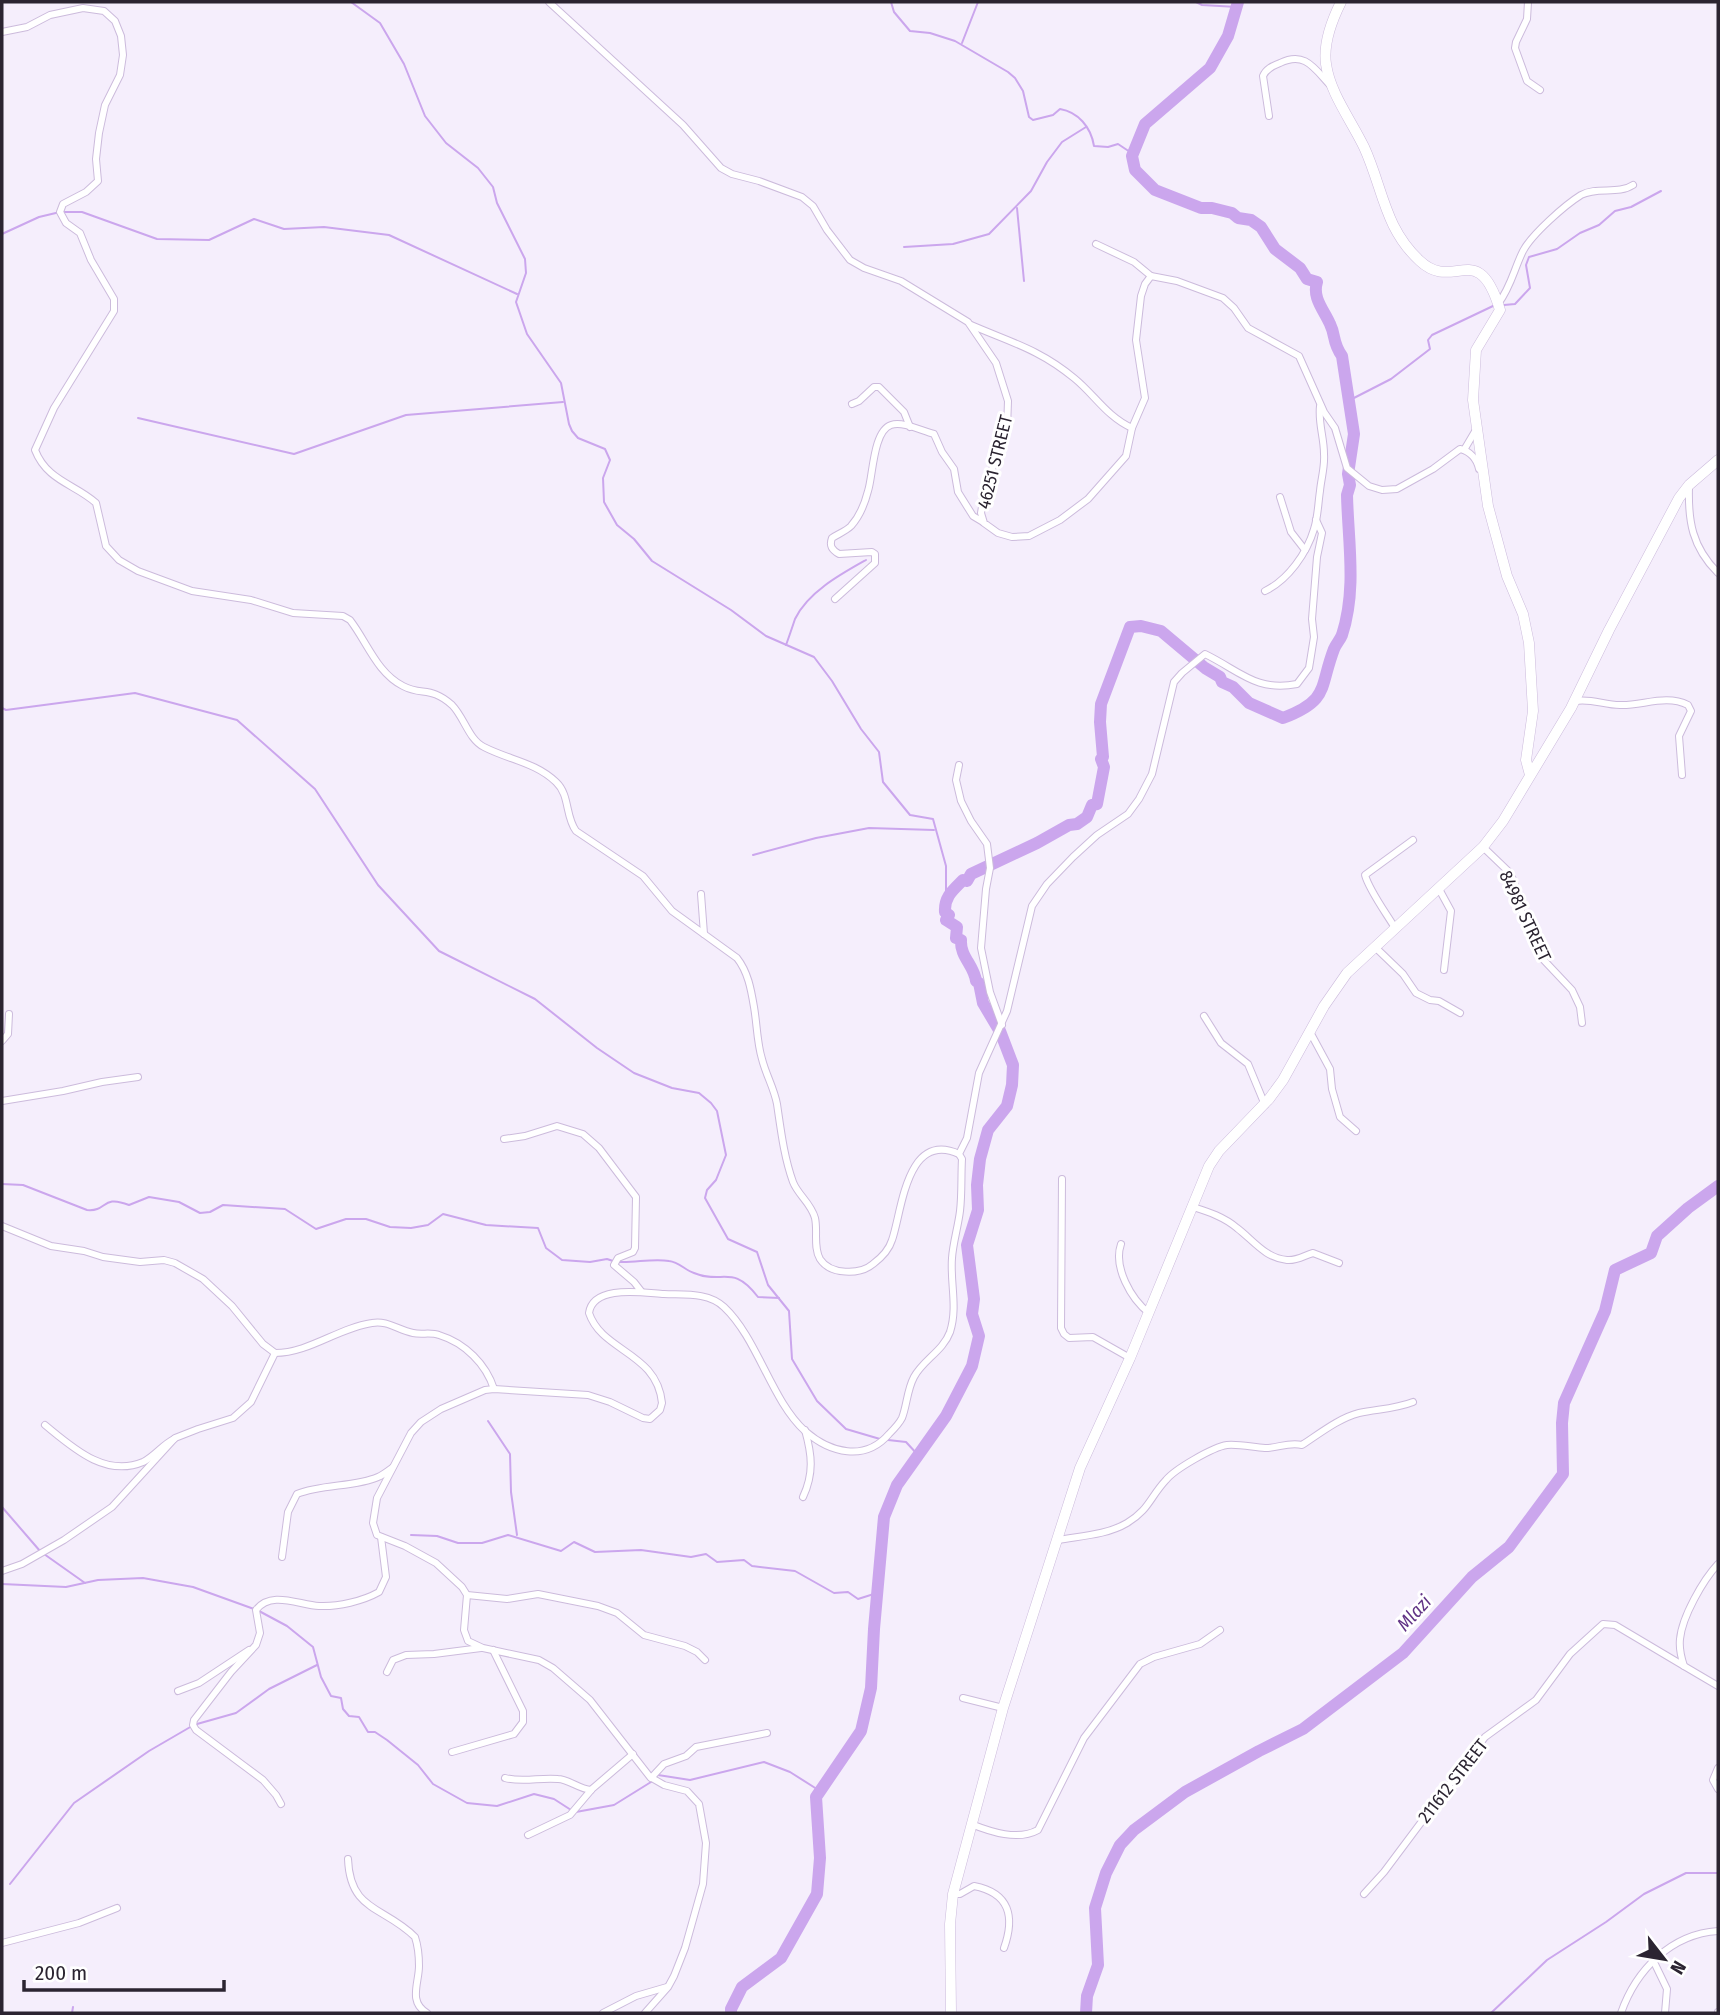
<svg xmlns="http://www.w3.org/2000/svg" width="1720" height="2015" font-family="'Fira Sans Condensed',sans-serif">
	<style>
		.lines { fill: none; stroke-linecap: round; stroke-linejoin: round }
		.stream { stroke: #cba6ed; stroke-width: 2 }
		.river { stroke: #cba6ed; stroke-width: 12 }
		.street-casing { stroke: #ccbbdc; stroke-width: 8 }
		.secondary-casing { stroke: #ccbbdc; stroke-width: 11 }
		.street { stroke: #fff; stroke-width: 6 }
		.secondary { stroke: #fff; stroke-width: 10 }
		.labels { text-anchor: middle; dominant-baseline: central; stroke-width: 6; stroke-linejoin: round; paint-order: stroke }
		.street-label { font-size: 18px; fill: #2b2431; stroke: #fff }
		.water-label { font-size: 19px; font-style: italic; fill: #623486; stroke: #fff }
	</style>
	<rect width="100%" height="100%" fill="#f5eefc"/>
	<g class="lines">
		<g class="stream">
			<polyline points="351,2 380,23 404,64 425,116 446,143 478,168 493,187 497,203 525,259 526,273 516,302 527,334 561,383 569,424 572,431 578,438 605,449 610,460 603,478 604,502 617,525 634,539 652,561 731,610 766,636 814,657 832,681 861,729 879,752 883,782 910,815 933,819 946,866 946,900"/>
			<path d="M 891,2 L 894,12 L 910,31 L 930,33 L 955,41 L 1008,72 L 1015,78 L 1023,91 L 1029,117 L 1033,120 L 1053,115 L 1060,109 C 1078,112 1091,127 1094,146 L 1108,147 L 1118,144 L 1133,154"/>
			<polyline points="1196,2 1202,5 1237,7"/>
			<polyline points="962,43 978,2"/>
			<polyline points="1017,208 1024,281"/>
			<polyline points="2,234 39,217 60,212 82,212 157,239 209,240 254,219 284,229 324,227 389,235 517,294"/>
			<polyline points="904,247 953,244 989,234 1031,191 1047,162 1062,142 1086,127"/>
			<polyline points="1504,305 1515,304 1530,288 1526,265 1529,257 1557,249 1580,233 1599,225 1615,211 1631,207 1661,191"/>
			<polyline points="1350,400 1391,379 1430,349 1428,340 1432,335 1493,306"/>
			<polyline points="138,418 294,454 406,415 563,402"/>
			<path d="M 786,645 C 789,637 792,628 795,619 C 808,592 841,574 866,560"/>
			<polyline points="2,708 6,710 135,693 237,720 315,789 378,885 439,951 535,999 597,1048 634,1073 672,1088 699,1093 711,1103 717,1111 726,1155 716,1180 707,1190 705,1198 728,1239 757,1252 768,1285 789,1311 792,1359 817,1401 846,1429 880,1439"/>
			<polyline points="753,855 816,838 869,828 934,830"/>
			<path d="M 2,1184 L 23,1185 L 87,1210 C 108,1212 101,1194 129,1205 L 149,1197 L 179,1202 L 200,1213 L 210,1212 L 223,1205 L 285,1209 L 316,1229 L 346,1219 L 366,1219 L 390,1227 L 411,1228 L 428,1225 L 443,1214 L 486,1225 L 538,1228 L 546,1248 L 562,1260 L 590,1262 L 607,1259 L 613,1261"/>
			<path d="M 619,1262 C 635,1263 653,1258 669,1261 C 679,1262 685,1270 694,1273 C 723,1285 732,1263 758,1297 L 779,1298"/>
			<polyline points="488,1421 510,1454 511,1492 517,1535"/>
			<polyline points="888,1440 906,1442 918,1455"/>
			<polyline points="2,1507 40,1551"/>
			<polyline points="411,1535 437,1536 458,1543 482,1543 508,1535 561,1551 574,1542 595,1552 641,1550 691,1557 706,1554 717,1562 744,1560 752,1566 795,1571 834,1593 848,1592 858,1599 877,1593"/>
			<polyline points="44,1554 85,1583"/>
			<polyline points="2,1584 66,1587 98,1580 143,1578 193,1587 254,1609"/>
			<polyline points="259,1611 287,1626 313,1647 321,1677 331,1696 341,1698 343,1709 349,1716 359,1717 368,1732 375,1732 387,1740 418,1765 433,1784 467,1803 497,1806 534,1794 554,1799 571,1810"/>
			<polyline points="197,1724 236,1713 269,1689 317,1665"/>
			<polyline points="658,1775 690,1780 764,1762 790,1772 820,1791"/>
			<polyline points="576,1812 614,1805 651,1782"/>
			<polyline points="10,1884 74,1803 149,1751 192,1726"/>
			<polyline points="72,2013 73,2007"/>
			<polyline points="1491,2013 1547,1960 1606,1922 1644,1894 1686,1873 1718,1873"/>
		</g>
		<g class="river">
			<path d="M 999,1030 L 983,1003 L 979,983 L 976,981 C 974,965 960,957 961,940 L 956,938 L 957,927 L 946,920 L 949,915 L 945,912 C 944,897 953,890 963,880 L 967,881 L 971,874 L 1037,843 L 1069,825 L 1077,824 L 1087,817 L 1092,805 L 1097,804 L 1104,767 L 1101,759 L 1103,757 L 1100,722 L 1101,704 L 1130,627 L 1141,626 L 1161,631 L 1205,668 L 1220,677 L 1222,682 L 1233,687 L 1249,703 L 1283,718 C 1330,700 1319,688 1334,649 C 1336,644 1340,640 1342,635 C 1357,589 1348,541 1347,495 L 1350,485 L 1348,474 L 1354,434 L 1342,356 C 1332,342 1336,336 1330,324 C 1324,310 1312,298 1317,282 L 1307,279 L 1300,268 L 1275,249 L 1261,227 L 1251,220 L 1238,218 L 1232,213 L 1212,208 L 1201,208 L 1155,190 L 1135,170 L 1132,156 L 1145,124 L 1210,68 L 1228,36 L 1238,2"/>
			<polyline points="731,2013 731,2009 742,1987 781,1958 817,1894 820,1858 816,1797 861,1731 871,1688 874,1629 884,1517 897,1485 946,1416 972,1366 979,1336 972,1314 974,1299 967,1245 978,1210 977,1185 980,1159 988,1130 1007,1106 1012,1085 1013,1065 1000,1031"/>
			<polyline points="1086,2013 1087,1996 1098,1965 1095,1908 1106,1873 1120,1845 1134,1830 1185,1792 1259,1751 1303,1729 1403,1653 1472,1577 1509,1547 1563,1474 1562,1423 1564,1403 1605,1311 1615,1270 1651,1253 1657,1236 1688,1208 1718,1186"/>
		</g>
		<defs>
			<g id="street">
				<path d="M 549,2 L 683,125 L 721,168 L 732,174 L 759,181 L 802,197 L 813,206 L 827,230 L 850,260 L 864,268 L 901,281 L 968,322 L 996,363 L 1008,401 L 1007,429 L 985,488 L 981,513 L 984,523 L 998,533 L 1012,537 L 1029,536 L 1060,520 L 1088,499 L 1126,456 L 1132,428 L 1145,398 L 1136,340 L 1141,296 L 1145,284 L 1151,276 L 1177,281 L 1223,298 L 1234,308 L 1248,328 L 1299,356 L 1324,412 L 1335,428 L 1347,468 L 1369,486 L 1382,490 L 1397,489 L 1433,469 L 1460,449 C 1470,451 1477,459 1479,469"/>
				<polyline points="1528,2 1527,19 1516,42 1515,48 1527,81 1540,90"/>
				<path d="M 2,32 L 27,27 L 50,15 L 83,8 L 104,11 L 115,21 L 121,36 L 123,55 L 120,75 L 105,105 L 99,133 L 96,159 L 98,181 L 86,192 L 63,204 L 60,212 L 66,223 L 80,233 L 91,260 L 114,299 L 114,311 L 54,408 L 35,450 C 47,481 75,484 96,503 L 106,546 L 119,560 L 138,571 L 192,591 L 251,600 L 293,613 L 343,616 L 350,620 C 367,642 377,673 403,686 C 422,696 431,686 452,705 C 464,717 469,740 484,747 C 509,760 535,762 556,782 C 570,795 565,816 576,831 L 643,876 L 672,911 L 737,958 C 748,972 751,989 754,1007 C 757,1024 757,1043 762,1059 C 766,1075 774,1088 777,1104 C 781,1131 784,1157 793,1182 C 798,1195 811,1203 815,1218 C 818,1231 813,1247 820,1259 C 830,1275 860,1275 873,1264 C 881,1258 889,1250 892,1240 C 902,1212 906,1130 959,1154"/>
				<path d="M 1269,116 L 1263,76 C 1266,69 1272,66 1280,63 C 1305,51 1314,68 1330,85"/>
				<polyline points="1096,244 1134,262 1151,276"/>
				<path d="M 1498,304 C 1511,287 1514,269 1523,251 C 1532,234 1565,205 1581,195 C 1597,186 1618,195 1633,185"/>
				<path d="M 971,325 C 1010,342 1039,349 1074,378 C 1094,394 1107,417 1132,428"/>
				<polyline points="852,404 859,401 874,387 879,387 904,412 910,427"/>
				<polyline points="1464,450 1477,428"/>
				<path d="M 1689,487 C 1688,521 1692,547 1718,573"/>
				<polyline points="1280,497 1291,532 1305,550"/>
				<path d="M 1265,591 C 1288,580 1307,553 1314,529 C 1318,517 1318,504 1320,491 C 1321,479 1325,467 1324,454 C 1324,437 1318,423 1320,406"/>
				<path d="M 835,599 L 875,563 L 875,554 L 872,552 L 839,554 C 832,550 829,546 832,538 C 838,534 846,531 851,526 C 859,517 865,503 868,491 C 873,476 873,431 891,425 C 903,421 922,431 934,434 L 942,452 L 954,469 L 958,492 L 973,516 L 983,522"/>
				<path d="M 1575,701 C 1591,698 1604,705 1620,705 C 1642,706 1666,694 1688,705 L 1691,711 L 1679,736 L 1682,775"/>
				<polyline points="959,765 956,780 961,801 971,821 987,844 990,868 986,889 981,948 990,992 1002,1025"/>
				<polyline points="1483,847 1508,871 1514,881 1518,903 1539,955 1572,990 1580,1007 1582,1023"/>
				<polyline points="1439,889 1451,911 1444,970"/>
				<polyline points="701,894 704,934"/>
				<path d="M 1395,928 C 1386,913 1369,890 1365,875 L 1413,840"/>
				<polyline points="1375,947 1403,974 1416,993 1430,1000 1439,1001 1460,1013"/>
				<polyline points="1204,1016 1221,1043 1248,1064 1265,1105"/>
				<polyline points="1310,1032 1330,1069 1332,1089 1340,1117 1356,1131"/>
				<polyline points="2,1041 8,1034 9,1014"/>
				<polyline points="2,1101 63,1091 102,1082 138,1077"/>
				<polyline points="504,1139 525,1136 557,1126 583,1134 599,1148 636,1197 635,1248 633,1252 618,1258 614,1265 634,1282 641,1291"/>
				<polyline points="1062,1179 1061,1328 1064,1334 1069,1338 1093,1337 1130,1358"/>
				<path d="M 1193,1207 C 1209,1212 1224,1217 1237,1228 C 1253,1240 1265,1258 1287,1260 C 1297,1261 1305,1255 1313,1253 L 1339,1263"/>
				<path d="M 2,1226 L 51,1246 L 84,1251 L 103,1257 L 140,1262 L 164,1260 L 175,1263 L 203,1279 L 232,1306 L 263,1344 L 275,1353 C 309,1353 338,1328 372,1323 C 387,1320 398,1330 413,1333 C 421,1335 431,1332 439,1335 C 465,1343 486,1364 494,1389"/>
				<path d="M 1121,1244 C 1113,1267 1131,1299 1149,1313"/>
				<path d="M 45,1425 C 72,1447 105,1478 143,1462 C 155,1456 162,1445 174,1439"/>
				<path d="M 803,1497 C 814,1473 812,1455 805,1430"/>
				<path d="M 1058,1540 C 1080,1536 1107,1535 1127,1523 C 1149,1510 1150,1497 1166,1480 C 1175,1469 1213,1447 1227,1445 C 1239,1444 1252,1447 1265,1448 C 1278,1448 1288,1442 1302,1445 C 1319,1434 1339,1418 1359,1413 C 1378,1409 1395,1409 1413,1402"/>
				<path d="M 282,1557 L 288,1512 L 297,1494 C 322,1484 356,1487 378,1477 C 383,1475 388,1471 392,1468"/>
				<path d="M 1718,1564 C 1703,1580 1682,1617 1680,1639 C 1679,1648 1681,1657 1684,1666 L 1718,1686"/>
				<polyline points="2,1571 22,1564 64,1540 112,1507 175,1438 198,1429 233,1418 251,1402 275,1353"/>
				<polyline points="467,1595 507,1599 538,1594 598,1606 617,1613 644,1635 685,1646 697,1652 705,1660"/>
				<polyline points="387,1672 393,1660 406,1655 434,1654 481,1648"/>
				<polyline points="178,1691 199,1683 249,1650"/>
				<polyline points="963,1698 1003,1708"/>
				<polyline points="452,1752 514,1734 523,1722 523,1711 493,1650"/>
				<polyline points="1718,1768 1713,1780 1718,1789"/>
				<path d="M 505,1778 C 524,1783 540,1777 558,1779 C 568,1779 579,1789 591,1790"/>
				<polyline points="651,1778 664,1764 686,1756 696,1747 767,1733"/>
				<path d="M 281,1804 L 276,1795 L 263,1780 L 196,1730 L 193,1725 L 194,1720 L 231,1672 L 256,1645 L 260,1633 L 256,1610 C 271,1590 299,1605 319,1606 C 338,1607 363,1601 379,1592 L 386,1577 L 381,1537"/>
				<path d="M 971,1824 C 991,1832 1018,1841 1038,1830 L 1084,1738 L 1140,1664 L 1154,1657 L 1200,1644 L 1220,1630"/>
				<polyline points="528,1835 570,1815 592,1789 633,1754"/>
				<path d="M 348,1859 C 350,1912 384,1906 415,1937 C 418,1946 419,1957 419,1966 C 419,1983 408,2002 427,2013"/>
				<path d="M 953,1894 L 960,1894 L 974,1886 C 1010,1893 1015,1917 1004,1948"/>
				<polyline points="1364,1894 1384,1872 1485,1737 1536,1700 1570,1654 1603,1624 1615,1625 1684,1666"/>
				<polyline points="2,1943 79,1923 117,1908"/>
				<polyline points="1653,1960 1667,1989 1665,2013"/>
				<polyline points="603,2013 636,1996 667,1987"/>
				<path d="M 645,2013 L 668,1987 L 674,1976 L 685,1948 L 703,1884 L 706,1843 L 699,1804 L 687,1791 L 664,1785 L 650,1777 L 590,1700 L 553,1668 L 539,1660 L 483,1648 L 468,1641 L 464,1630 L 467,1595 L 462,1587 L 436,1563 L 405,1546 L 377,1535 L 373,1523 L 377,1498 L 411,1433 L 421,1422 L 441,1409 L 485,1390 L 494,1389 L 588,1395 L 610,1402 L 643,1418 L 650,1419 L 660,1410 L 662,1403 C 657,1352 602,1352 589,1313 C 593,1284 644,1293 664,1294 C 684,1295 708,1292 724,1307 C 758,1339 771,1400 805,1431 C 830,1453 865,1462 889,1434 C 894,1429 899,1424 902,1418 C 907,1405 907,1390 914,1377 C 923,1360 943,1351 950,1332 C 958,1307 950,1283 952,1258 C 953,1243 958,1227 960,1211 C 962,1194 961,1176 962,1159 L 959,1154 L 967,1138 L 979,1073 L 1007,1011 L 1032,906 L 1047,884 L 1073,857 L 1097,835 L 1128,814 L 1139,799 L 1152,774 L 1174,682 L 1182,673 L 1205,654 C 1240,671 1256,692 1297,684 L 1309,668 L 1314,637 L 1312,619 L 1317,557 L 1322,533 L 1316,520"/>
				<path d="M 1621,2013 C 1636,1970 1671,1934 1718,1931"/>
				<polyline points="1718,2013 1718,2012"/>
			</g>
			<g id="secondary">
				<path d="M 1341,2 C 1332,20 1323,43 1326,64 C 1330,93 1351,120 1364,147 C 1383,188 1384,228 1420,261 C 1454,293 1478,237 1500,310 L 1476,350 L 1473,400 L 1488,506 L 1507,576 L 1523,614 L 1529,643 L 1533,711 L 1526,760 L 1530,775"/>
				<polyline points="951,2013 950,1924 953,1894 1003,1708 1080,1468 1130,1358 1209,1166 1219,1151 1269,1099 1283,1080 1324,1006 1347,973 1483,847 1503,821 1571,708 1609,630 1679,498 1689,485 1718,460"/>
			</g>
		</defs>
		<use href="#street" class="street-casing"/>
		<use href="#secondary" class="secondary-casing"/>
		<use href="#street" class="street"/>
		<use href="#secondary" class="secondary"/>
	</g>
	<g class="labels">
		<g class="street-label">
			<text transform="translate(995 462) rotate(-76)">46251 STREET</text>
			<text transform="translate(1525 916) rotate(65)">84981 STREET</text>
			<text transform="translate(1453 1781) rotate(-52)">211612 STREET</text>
		</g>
		<g class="water-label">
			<text transform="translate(1414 1613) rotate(-48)">Mlazi</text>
		</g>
	</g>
	<rect width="1720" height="2015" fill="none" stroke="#2b2431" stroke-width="7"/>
	<g transform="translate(1664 1959) rotate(121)" stroke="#ffffff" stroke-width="5" paint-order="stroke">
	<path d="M0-5L12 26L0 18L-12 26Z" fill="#2b2431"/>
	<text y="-10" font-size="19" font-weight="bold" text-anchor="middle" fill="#2b2431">N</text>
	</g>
	<path d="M24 1980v10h200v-10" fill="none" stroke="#2b2431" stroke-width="3.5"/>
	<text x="35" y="1980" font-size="21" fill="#2b2431" stroke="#ffffff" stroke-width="5" paint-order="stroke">200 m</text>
</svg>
